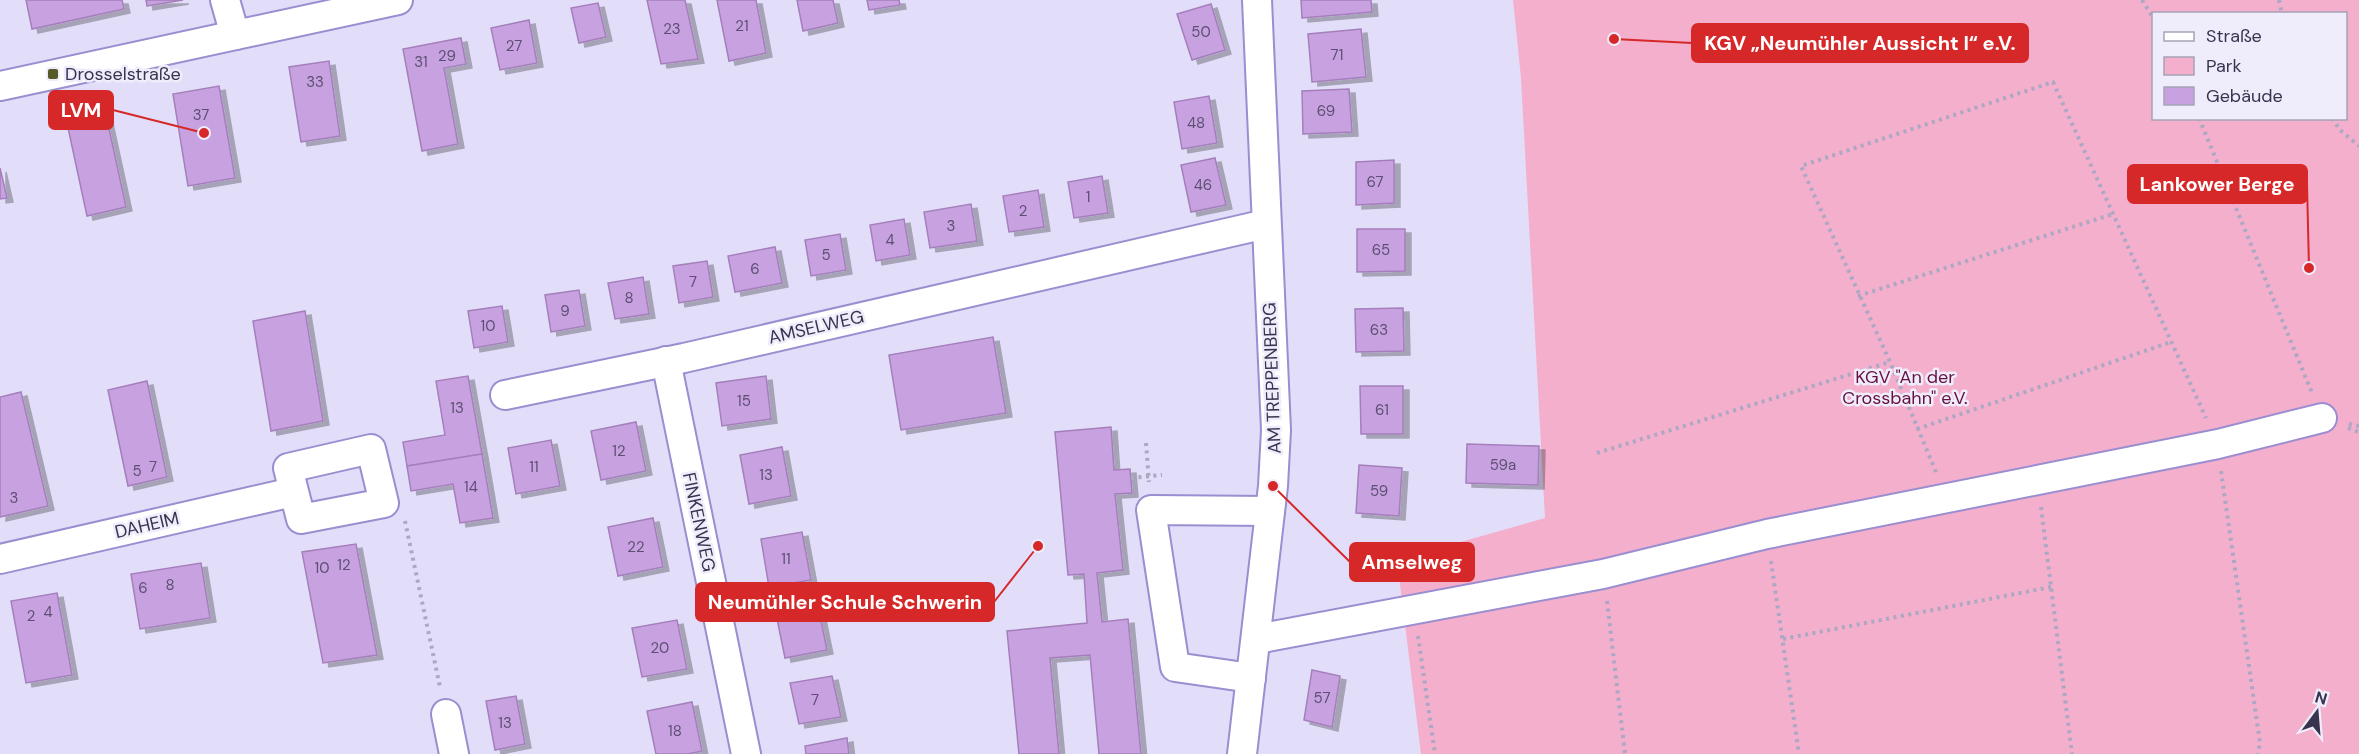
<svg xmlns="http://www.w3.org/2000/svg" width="2359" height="754" font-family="'DM Sans',sans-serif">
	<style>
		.green { fill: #f3afcc; fill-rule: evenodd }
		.building { fill: #c8a2e0; stroke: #a47fbb; stroke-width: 1.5; filter: url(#shadow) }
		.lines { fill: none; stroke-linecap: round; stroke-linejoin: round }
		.minor-casing { stroke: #9a8ed0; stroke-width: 32 }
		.path { stroke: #aca7c3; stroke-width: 4; stroke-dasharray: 3 4.5; stroke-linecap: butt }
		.minor { stroke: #fff; stroke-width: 28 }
		.poi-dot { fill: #575a28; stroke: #efedfb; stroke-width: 2 }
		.labels { text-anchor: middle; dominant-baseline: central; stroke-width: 5; stroke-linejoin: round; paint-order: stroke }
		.number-label { font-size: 15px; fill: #5c4f73 }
		.poi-label { font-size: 18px; fill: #38334f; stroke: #efedfb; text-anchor: start }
		.street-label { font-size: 18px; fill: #38334f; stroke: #efedfb }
		.park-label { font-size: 18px; fill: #671141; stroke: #efedfb }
		.leader { fill: none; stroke: #d62828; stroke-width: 2 }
		.callout-dot { fill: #d62828; stroke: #efedfb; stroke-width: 2 }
		.callout { fill: #d62828; stroke: #d62828; stroke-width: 2 }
		.callout-label { font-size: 20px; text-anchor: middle; font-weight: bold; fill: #fff }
	</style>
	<defs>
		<filter id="shadow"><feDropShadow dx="6" dy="4" stdDeviation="0" flood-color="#0004"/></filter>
	</defs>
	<rect width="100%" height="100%" fill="#e2defa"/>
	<path class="green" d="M 1513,0 L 2359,0 L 2359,754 L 1421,754 L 1397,560 L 1545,518 L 1521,78 ZM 2154,14 L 2346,14 L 2346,118 L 2154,118 Z"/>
	<g class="building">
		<polygon points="26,0 122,0 124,9 32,29"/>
		<polygon points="146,0 183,0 147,6"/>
		<polygon points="647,0 685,0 698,59 661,64"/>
		<polygon points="717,0 756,0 766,53 729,61"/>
		<polygon points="797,0 833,0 838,23 803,31"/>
		<polygon points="867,0 899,0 900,5 869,10"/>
		<polygon points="1301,0 1371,0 1372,12 1302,18"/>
		<polygon points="598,3 606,37 579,43 571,8"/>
		<polygon points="1211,4 1225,50 1192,60 1177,14"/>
		<polygon points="529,20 537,63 500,70 491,28"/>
		<polygon points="1361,29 1366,77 1312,82 1308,34"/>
		<polygon points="461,38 466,64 444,68 458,144 422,151 403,49"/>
		<polygon points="329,61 340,136 301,142 289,67"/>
		<polygon points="219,86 235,178 188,186 173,94"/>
		<polygon points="1349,89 1352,132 1303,134 1302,91"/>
		<polygon points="1209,96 1217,143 1182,149 1174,102"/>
		<polygon points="106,115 126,207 87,216 67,123"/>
		<polygon points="1215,158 1226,205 1191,212 1181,165"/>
		<polygon points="1394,160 1394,203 1356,205 1356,162"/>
		<polygon points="0,168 7,198 0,199"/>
		<polygon points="1102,176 1108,213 1074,218 1068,182"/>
		<polygon points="1038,190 1044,227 1009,232 1003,196"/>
		<polygon points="971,204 977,241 930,248 924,212"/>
		<polygon points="904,219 910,255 876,261 870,225"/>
		<polygon points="1357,229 1405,229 1405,271 1357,272"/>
		<polygon points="840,234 846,270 811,276 805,240"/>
		<polygon points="775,247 782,283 735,292 728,256"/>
		<polygon points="707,261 713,297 679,303 673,266"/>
		<polygon points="643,277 649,314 615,319 608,283"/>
		<polygon points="579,290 585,326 551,332 545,295"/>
		<polygon points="502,306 508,342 474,348 468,311"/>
		<polygon points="1403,308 1404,351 1356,352 1355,309"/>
		<polygon points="305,311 323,421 271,431 253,321"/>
		<polygon points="993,337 1006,413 901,430 889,355"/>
		<polygon points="468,376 482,454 407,466 403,442 445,435 436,381"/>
		<polygon points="766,376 771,419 722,426 716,383"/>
		<polygon points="147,381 167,477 128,486 108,390"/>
		<polygon points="1360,386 1403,386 1403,434 1361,434"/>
		<polygon points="21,392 48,506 0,517 0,397"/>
		<polygon points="636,422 646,471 601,480 591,431"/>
		<polygon points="1111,427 1114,470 1130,469 1132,493 1115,494 1123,570 1097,573 1102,622 1128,619 1141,754 1099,754 1090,655 1050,658 1059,754 1019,754 1007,631 1087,623 1084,574 1068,575 1055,432"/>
		<polygon points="551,440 560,486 516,494 508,448"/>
		<polygon points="1467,444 1539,446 1538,485 1466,483"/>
		<polygon points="782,447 791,496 749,504 740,455"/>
		<polygon points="482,454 493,518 460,523 453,484 411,491 407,466"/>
		<polygon points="1359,465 1402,468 1399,516 1356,513"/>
		<polygon points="653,518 663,567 618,576 608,527"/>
		<polygon points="802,532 811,580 769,587 761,539"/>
		<polygon points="356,544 377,655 323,663 302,552"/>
		<polygon points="201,563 210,618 140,629 131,574"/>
		<polygon points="57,593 72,675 26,683 11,601"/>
		<polygon points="817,601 827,650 785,658 775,609"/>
		<polygon points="677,620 687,669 642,677 632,628"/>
		<polygon points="1312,670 1340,676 1332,727 1304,720"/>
		<polygon points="832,676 841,717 799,724 790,683"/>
		<polygon points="516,696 525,744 495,750 486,701"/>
		<polygon points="692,702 702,751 688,754 656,754 647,711"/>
		<polygon points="847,738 849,754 806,754 805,746"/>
	</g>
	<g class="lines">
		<defs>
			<g id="minor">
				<polyline points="225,0 235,35"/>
				<polyline points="0,86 398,0"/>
				<polyline points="666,361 746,754"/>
				<polyline points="505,395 684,358 1266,224"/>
				<polygon points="371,449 384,503 301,519 288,468"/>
				<polyline points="0,559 293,492"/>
				<polyline points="1257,639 1603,574 1767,534 2218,444 2322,418"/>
				<polyline points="1251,678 1175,667 1151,510 1270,511"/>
				<polyline points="446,714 454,754"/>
				<polyline points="1242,754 1273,486 1276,430 1257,0"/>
			</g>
		</defs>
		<use href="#minor" class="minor-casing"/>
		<g class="path">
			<polyline points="2142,0 2154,19"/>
			<polyline points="2279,0 2282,14"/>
			<polyline points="2199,118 2312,393"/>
			<polyline points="2332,118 2340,130 2359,146"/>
			<polyline points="1858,296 2113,214"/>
			<polyline points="2349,424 2359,426"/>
			<polyline points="2348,428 2359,432"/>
			<polyline points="1917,429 2171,342"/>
			<polyline points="1146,443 1149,482"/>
			<polyline points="1597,453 1890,362"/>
			<polyline points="2221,471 2260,743 2258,754"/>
			<polyline points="1936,472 1890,362 1801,166 2053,82 2206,418"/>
			<polyline points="1131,478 1162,475"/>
			<polyline points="2041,507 2072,754"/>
			<polyline points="405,521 440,687"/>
			<polyline points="1771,561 1799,754"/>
			<polyline points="1607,601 1625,754"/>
			<polyline points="1418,636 1435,754"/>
			<polyline points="1783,639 2051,587"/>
		</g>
		<use href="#minor" class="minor"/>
	</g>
	<rect class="poi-dot" x="47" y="68" width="12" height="12" rx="3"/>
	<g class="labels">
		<g class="number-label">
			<text x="742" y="26">21</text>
			<text x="672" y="29">23</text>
			<text x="1201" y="32">50</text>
			<text x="514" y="46">27</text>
			<text x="1337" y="55">71</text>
			<text x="447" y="56">29</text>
			<text x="421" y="62">31</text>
			<text x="315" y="82">33</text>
			<text x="1326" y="111">69</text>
			<text x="201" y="115">37</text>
			<text x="1196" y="123">48</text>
			<text x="1375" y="182">67</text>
			<text x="1203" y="185">46</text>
			<text x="1088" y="197">1</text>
			<text x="1023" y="211">2</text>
			<text x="951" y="226">3</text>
			<text x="890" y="240">4</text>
			<text x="1381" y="250">65</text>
			<text x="826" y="255">5</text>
			<text x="755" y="269">6</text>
			<text x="693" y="282">7</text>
			<text x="629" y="298">8</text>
			<text x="565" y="311">9</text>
			<text x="488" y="326">10</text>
			<text x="1379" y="330">63</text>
			<text x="744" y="401">15</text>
			<text x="457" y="408">13</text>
			<text x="1382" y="410">61</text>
			<text x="619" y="451">12</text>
			<text x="1503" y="465">59a</text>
			<text x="153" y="467">7</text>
			<text x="534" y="467">11</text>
			<text x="137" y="471">5</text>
			<text x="766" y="475">13</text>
			<text x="471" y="487">14</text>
			<text x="1379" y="491">59</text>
			<text x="14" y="498">3</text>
			<text x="636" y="547">22</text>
			<text x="786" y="559">11</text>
			<text x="344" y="565">12</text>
			<text x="322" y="568">10</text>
			<text x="170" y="585">8</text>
			<text x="143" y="588">6</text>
			<text x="48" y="612">4</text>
			<text x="31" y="616">2</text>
			<text x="660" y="648">20</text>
			<text x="1322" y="698">57</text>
			<text x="815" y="700">7</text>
			<text x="505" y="723">13</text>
			<text x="675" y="731">18</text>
		</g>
		<g class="poi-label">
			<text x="65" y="74">Drosselstraße</text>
		</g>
		<g class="street-label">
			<text transform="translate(816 327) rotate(-13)">AMSELWEG</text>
			<text transform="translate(1272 378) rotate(-92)">AM TREPPENBERG</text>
			<text transform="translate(699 522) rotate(78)">FINKENWEG</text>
			<text transform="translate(147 525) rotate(-13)">DAHEIM</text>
		</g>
		<g class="park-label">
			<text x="1905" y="377">KGV "An der<tspan x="1905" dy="21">Crossbahn" e.V.</tspan></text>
		</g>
	</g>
	<path class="leader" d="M1614 39L1692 43M204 133L113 110M2309 268L2307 184M1273 486L1350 562M1038 546L994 602"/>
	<g class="callout-dot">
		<circle cx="1614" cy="39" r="6"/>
		<circle cx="204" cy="133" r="6"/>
		<circle cx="2309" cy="268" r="6"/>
		<circle cx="1273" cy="486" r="6"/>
		<circle cx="1038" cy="546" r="6"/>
	</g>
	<g class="callout">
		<rect x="1692" y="24" width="336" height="38" rx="6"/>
		<rect x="49" y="91" width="64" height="38" rx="6"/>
		<rect x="2128" y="165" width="179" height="38" rx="6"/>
		<rect x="1350" y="543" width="124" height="38" rx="6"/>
		<rect x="696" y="583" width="298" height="38" rx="6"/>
	</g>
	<g class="callout-label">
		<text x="1860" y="50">KGV „Neumühler Aussicht I“ e.V.</text>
		<text x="81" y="117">LVM</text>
		<text x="2217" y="191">Lankower Berge</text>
		<text x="1412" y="569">Amselweg</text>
		<text x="845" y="609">Neumühler Schule Schwerin</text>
	</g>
	<rect x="2152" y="12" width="195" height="108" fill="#efedfb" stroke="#a6a3b6" stroke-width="1.5"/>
	<rect x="2164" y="32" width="30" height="9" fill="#ffffff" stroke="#a6a3b6" stroke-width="1.5"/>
	<text x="2206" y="42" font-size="18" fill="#38334f">Straße</text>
	<rect x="2164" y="57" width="30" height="18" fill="#f3afcc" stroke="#a6a3b6" stroke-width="1.5"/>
	<text x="2206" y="72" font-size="18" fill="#38334f">Park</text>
	<rect x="2164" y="87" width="30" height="18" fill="#c8a2e0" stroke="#a6a3b6" stroke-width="1.5"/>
	<text x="2206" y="102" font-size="18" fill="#38334f">Gebäude</text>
	<g transform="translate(2317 712) rotate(16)" stroke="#efedfb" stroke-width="4.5" paint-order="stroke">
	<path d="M0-4.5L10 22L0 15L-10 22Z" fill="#38334f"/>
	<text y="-9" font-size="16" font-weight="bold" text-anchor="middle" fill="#38334f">N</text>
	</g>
</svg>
